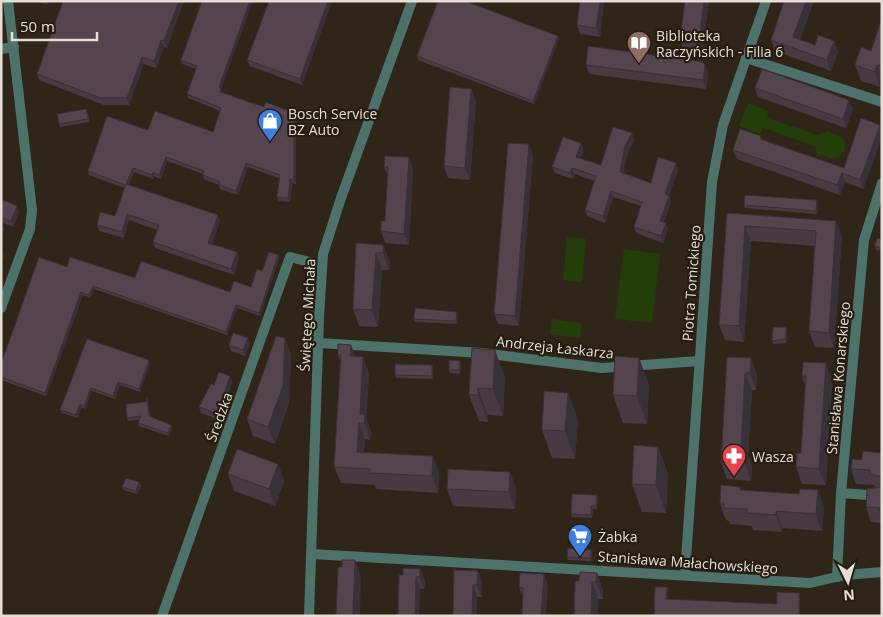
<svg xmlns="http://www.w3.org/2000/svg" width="883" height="617" font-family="'Open Sans',sans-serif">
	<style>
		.green { fill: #243e0a }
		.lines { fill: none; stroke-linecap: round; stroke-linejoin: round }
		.minor { stroke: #4d716b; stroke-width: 10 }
		.tertiary { stroke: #4d716b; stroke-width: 10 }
		.wall { fill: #473a43 }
		.shaded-wall { fill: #3a3037 }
		.building { fill: #53444e; stroke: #3a3037 }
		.labels { text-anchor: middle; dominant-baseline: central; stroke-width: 4.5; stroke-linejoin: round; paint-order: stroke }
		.poi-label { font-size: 14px; fill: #e4ded6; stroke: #261d10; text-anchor: start }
		.street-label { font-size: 14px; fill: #e4ded6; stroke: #261d10 }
	</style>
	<rect width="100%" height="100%" fill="#2f2619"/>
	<g class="green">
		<polygon points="748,103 769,111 767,118 818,135 827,131 840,136 845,141 845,150 839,157 831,158 817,154 815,146 763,128 760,134 739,126"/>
		<polygon points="567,237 586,239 582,282 563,280"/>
		<polygon points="624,249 660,254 652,323 615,319"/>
		<polygon points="552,319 582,323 580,338 550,334"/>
	</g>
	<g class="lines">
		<g class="minor">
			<polyline points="1,49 14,47"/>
			<polyline points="746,58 882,102"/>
			<polyline points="1,308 30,229 32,210 8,1"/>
			<polyline points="319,343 482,353 602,368 699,361"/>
			<polyline points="841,493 882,496"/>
			<polyline points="312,554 810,583 845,575 882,572"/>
			<polyline points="685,574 712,182 723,125 766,1"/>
			<polyline points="837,577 841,493 864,240 882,183"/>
			<polyline points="162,616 290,257 321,265"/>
		</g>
		<polyline class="tertiary" points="309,616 319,317 323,254 341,198 412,1"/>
	</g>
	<g class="wall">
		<polygon points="36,1 49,1 47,5"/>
		<polygon points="63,1 184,1 167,48 164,47 156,68 144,64 129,105 104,105 39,80 37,74"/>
		<polygon points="202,1 222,92 264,107 296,117 296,184 292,183 290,202 279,201 277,197 279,178 248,167 238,195 220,189 219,185 204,179 203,175 203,174 167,161 161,179 154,176 153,179 134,172 129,185 220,221 212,244 237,252 239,258 234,275 155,248 153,242 157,230 129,220 124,238 99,231 97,225 115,216 124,188 89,175 88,171 148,130 213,132 220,111 188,98 187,94 196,69 182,64 181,60"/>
		<polygon points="332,1 302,85 250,66 247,60"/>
		<polygon points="580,1 604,1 600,37 580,34 577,25"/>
		<polygon points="685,1 709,1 702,51 683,48 680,39"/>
		<polygon points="784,1 814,1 800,39 815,45 834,41 838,52 831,71 775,51 771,40"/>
		<polygon points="882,18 882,84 880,87 861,81 855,65 871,51"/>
		<polygon points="558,36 559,39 534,104 418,60 417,56"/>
		<polygon points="586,65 705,65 708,73 706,89 589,74"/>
		<polygon points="755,88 853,109 846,128 758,97"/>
		<polygon points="471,89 476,101 470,180 448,178 444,166"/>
		<polygon points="88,112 89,122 60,127 59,124"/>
		<polygon points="880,125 882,131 882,137 863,189 845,182 840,195 737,159 733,150 761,136 762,139 844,168"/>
		<polygon points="632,133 634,140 628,152 623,173 651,183 678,169 669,196 671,202 664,222 668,229 663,243 636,233 634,227 641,206 613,197 605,223 587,216 585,210 594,181 575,174 573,179 555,173 552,167 584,150 580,159 601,165"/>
		<polygon points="533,155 519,326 498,324 494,314"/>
		<polygon points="409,157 413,169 409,245 385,243 381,231 385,221 388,176 384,167"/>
		<polygon points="818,203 817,214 745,208 744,205"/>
		<polygon points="1,205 19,212 13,227 1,222 4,229 1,236"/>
		<polygon points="727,213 842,236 834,348 815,347 809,331 815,246 751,241 744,342 725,340 719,325"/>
		<polygon points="882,239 882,251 876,250 875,246"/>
		<polygon points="356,243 383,245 390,262 389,270 382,270 378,327 359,326 353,309"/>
		<polygon points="278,255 279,258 260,316 237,308 227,335 94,289 90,298 83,295 46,396 1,380 1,364 67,267 135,278 230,292 251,287 262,271"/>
		<polygon points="457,312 458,315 457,324 415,322 414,319"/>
		<polygon points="786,327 787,330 786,343 773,344 772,341"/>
		<polygon points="285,338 291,355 289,403 275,444 253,436 247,419"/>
		<polygon points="87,339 150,363 140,392 120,385 115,399 92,391 85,409 81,407 78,418 62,413 60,410"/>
		<polygon points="250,344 245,356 231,351 229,345"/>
		<polygon points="472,348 505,377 503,416 488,415 488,422 479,421 469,395"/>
		<polygon points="338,355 363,357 369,374 366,419 371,431 370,440 365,439 364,452 439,473 438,493 376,489 375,485 341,483 334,467 340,361"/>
		<polygon points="727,357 751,358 757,375 756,390 752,390 748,455 752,466 751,481 727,479 721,462"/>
		<polygon points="639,358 649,385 647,424 623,423 613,395"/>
		<polygon points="460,361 461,364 460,374 450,373 449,370"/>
		<polygon points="432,365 433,368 433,379 396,378 395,375"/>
		<polygon points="230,376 232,382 227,397 229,405 223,421 201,413 199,407 214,385"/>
		<polygon points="802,376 832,380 826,485 802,484 796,467 801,453 805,386"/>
		<polygon points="568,393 578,420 575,459 552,458 542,430"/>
		<polygon points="148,401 150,416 171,425 172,428 169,436 139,426 138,423 139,420 128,421 127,418 146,402"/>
		<polygon points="658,447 668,474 666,513 642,512 632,484"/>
		<polygon points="882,453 882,523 871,522 866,507 875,488 874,485 856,484 851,469 861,460"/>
		<polygon points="278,464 284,481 275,506 234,491 228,474"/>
		<polygon points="510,472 516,489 515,509 453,506 447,489"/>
		<polygon points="139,482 141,486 137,494 124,490 122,487"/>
		<polygon points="742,490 824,507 822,531 782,528 782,532 753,530 752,526 730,524 729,521 726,520 720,504"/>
		<polygon points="598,498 597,509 593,509 592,518 572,517 571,514"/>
		<polygon points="591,550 592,553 591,561 568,560 567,557"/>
		<polygon points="420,569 425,581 424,589 420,589 419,616 398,616 403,575"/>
		<polygon points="478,571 482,583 482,597 477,597 453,616"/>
		<polygon points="597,573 603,590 603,599 598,599 579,581"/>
		<polygon points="544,574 548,586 523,597 519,587"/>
	</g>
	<g class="shaded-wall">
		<polygon points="179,1 184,1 167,48 164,41"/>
		<polygon points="250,1 253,1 221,89 222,92 221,96 219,87"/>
		<polygon points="328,1 332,1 302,85 300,79"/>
		<polygon points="600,1 604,1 600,37 596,28"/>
		<polygon points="704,1 709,1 702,51 699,42"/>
		<polygon points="806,1 814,1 797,48 793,37"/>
		<polygon points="558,36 559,39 534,104 533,101"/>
		<polygon points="161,40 164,47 156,68 154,61"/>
		<polygon points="834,41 838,52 831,71 827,60"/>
		<polygon points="142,57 144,64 129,105 127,98"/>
		<polygon points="705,65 708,73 706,89 703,80"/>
		<polygon points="877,65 882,78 882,84 880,87 875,72"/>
		<polygon points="471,89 476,101 470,180 465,168"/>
		<polygon points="849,100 853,109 846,128 843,119"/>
		<polygon points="294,113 296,117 296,184 294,180"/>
		<polygon points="880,125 882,131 882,137 863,189 860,180"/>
		<polygon points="632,133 634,140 628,152 622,178 620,172 625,146"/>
		<polygon points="581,143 584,150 579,163 576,157"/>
		<polygon points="529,144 533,155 519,326 515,316"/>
		<polygon points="166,157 167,161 161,179 159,175"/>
		<polygon points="409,157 413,169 409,245 404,234"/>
		<polygon points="246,163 248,167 238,195 236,191"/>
		<polygon points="676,163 678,169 669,196 671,202 662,227 660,221 665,194"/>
		<polygon points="133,168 134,172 127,189 126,185"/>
		<polygon points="572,168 575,174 573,179 570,173"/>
		<polygon points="153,172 154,176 153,179 152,175"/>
		<polygon points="842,173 845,182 840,195 837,185"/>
		<polygon points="290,179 292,183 290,202 288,198"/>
		<polygon points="611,191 613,197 605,223 603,216"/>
		<polygon points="817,200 818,203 817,214 816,211"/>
		<polygon points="17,206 19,212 13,227 11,221"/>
		<polygon points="127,214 129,220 124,238 122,232"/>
		<polygon points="218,215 220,221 210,248 208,243"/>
		<polygon points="836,221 842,236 834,348 829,333"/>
		<polygon points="1,222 4,229 1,236"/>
		<polygon points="666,223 668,229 663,243 661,236"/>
		<polygon points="745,226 751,241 744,342 739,326"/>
		<polygon points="383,245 390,262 389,270 383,253"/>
		<polygon points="1,249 4,256 1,263"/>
		<polygon points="237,252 239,258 234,275 231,269"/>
		<polygon points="376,253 382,270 378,327 372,310"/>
		<polygon points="278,255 279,258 260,316 259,313"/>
		<polygon points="93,286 94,289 90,298 89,295"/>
		<polygon points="81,292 83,295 46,396 45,393"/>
		<polygon points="236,305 237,308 227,335 226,332"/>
		<polygon points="457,312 458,315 457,324 456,321"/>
		<polygon points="786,327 787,330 786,343 785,339"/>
		<polygon points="248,338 250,344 245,356 243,350"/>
		<polygon points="285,338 291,355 289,403 275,444 268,427"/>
		<polygon points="351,345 357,361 350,356"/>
		<polygon points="495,350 505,377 503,416 493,389"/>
		<polygon points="363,357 369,374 366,419 371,431 370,440 364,423 360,414"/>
		<polygon points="639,358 649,385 647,424 637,396"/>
		<polygon points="751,358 757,375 756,390 750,373"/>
		<polygon points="149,360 150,363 140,392 139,389"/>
		<polygon points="460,361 461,364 460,374 459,370"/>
		<polygon points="826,363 832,380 826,485 819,469"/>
		<polygon points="432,365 433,368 433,379 432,376"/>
		<polygon points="745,373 752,390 748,455 752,466 751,481 745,464 741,449"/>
		<polygon points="230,376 232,382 227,397 229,405 223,421 221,415 225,391"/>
		<polygon points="118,382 120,385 115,399 113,396"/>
		<polygon points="91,388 92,391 85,409 84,406"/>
		<polygon points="478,388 488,415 488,422 478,395"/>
		<polygon points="568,393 578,420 575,459 565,431"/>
		<polygon points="80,404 81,407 78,418 76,415"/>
		<polygon points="359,423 365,439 363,468 357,452"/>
		<polygon points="171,425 172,428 169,436 168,433"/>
		<polygon points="658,447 668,474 666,513 656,485"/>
		<polygon points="433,456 439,473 438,493 432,476"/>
		<polygon points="278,464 284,481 275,506 269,489"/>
		<polygon points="510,472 516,489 515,509 509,492"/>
		<polygon points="139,482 141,486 137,494 136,491"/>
		<polygon points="818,490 824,507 822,531 816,514"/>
		<polygon points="597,495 598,498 597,509 596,506"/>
		<polygon points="591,506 593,509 592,518 591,515"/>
		<polygon points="776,511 782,528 782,532 776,515"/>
		<polygon points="591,550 592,553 591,561 590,558"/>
		<polygon points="355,560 361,577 360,616 353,616"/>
		<polygon points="420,569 425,581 424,589 420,577"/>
		<polygon points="478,571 482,583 482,597 477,585"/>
		<polygon points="597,573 603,590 603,599 596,582"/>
		<polygon points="544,574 548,586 546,616 541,616"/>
		<polygon points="416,577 420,589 419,616 415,616"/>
		<polygon points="592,582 598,599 598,616 591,616"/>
		<polygon points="473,585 477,597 477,616 472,616"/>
		<polygon points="667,587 668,590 667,602 666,599"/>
		<polygon points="799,593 800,596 800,616 799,616"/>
	</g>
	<g class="building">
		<polygon points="63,1 179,1 164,41 161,40 154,61 142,57 127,98 101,98 37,74"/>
		<polygon points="202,1 250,1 219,87 221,88 220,92 264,107 266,102 294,113 294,180 290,179 288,198 277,197 280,175 246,163 236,191 219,185 220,182 203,175 204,171 166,157 159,175 153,172 152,175 133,168 126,184 125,185 88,171 107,116 148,130 155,111 213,132 221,108 187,94 197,66 181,60"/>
		<polygon points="269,1 328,1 300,79 247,60"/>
		<polygon points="438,1 465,1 558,36 533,101 417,56"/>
		<polygon points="580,1 600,1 596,28 577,25"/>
		<polygon points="685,1 704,1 699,42 680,39"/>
		<polygon points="784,1 806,1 793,37 815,45 818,35 834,41 827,60 771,40"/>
		<polygon points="882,18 882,67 877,65 875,72 855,65 861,47 871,51"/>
		<polygon points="588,46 703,62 705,65 703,80 586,65"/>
		<polygon points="762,69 849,100 843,119 755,88"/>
		<polygon points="450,87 471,89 465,168 444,166"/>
		<polygon points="86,109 88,119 59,124 57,114"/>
		<polygon points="861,118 880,125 860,180 842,173 837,185 733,150 740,129 761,136 760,139 844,168"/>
		<polygon points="613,127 632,133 625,146 620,172 651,183 658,157 676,163 665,194 669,196 660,221 666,223 661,236 634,227 642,202 611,191 603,216 585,210 596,176 572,168 570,173 552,167 563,137 581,143 576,157 601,165"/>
		<polygon points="508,143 529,144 515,316 494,314"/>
		<polygon points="385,156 409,157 404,234 381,231 381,221 385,221 388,167 384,167"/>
		<polygon points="126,184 218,215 208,243 237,252 231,269 153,242 159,225 127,214 122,232 97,225 100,212 115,216"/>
		<polygon points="745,195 817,200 816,211 744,205"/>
		<polygon points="3,200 17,206 11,221 1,217 1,205"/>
		<polygon points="727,213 836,221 829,333 809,331 816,231 745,226 739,326 719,325"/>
		<polygon points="877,238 882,239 882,248 875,246"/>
		<polygon points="356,243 383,245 383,253 376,253 372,310 353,309"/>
		<polygon points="269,252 278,255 259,313 236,305 226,332 93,286 89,295 81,292 45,393 1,377 1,364 39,257 67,267 70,257 135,278 141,261 230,292 234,281 251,287 257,269 262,271"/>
		<polygon points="415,308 457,312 456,321 414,319"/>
		<polygon points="773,327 786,327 785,339 772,341"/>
		<polygon points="233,333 248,338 243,350 229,345"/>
		<polygon points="276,336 285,338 283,386 268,427 247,419"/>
		<polygon points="87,339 149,360 139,389 118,382 113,396 91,388 84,406 80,404 76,415 60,410"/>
		<polygon points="338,344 351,345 350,356 363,357 360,414 365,414 364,423 359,423 357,452 433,456 432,476 370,473 370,469 334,467 341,355 338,355"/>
		<polygon points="472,348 495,350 493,389 478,388 478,395 469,395"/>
		<polygon points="615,356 639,358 637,396 613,395"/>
		<polygon points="727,357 751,358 750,373 745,373 741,449 746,449 745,464 721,462"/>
		<polygon points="449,360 460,361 459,370 449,370"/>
		<polygon points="803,362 826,363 819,469 796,467 797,453 801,453 806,376 802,376"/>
		<polygon points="395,364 432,365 432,376 395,375"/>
		<polygon points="219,372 230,376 225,391 227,399 221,415 199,407 211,384 214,385"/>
		<polygon points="544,391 568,393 565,431 542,430"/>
		<polygon points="147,398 149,416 171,425 168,433 138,423 141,416 127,418 126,404 146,402"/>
		<polygon points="634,445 658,447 656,485 632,484"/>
		<polygon points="237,449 278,464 269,489 228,474"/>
		<polygon points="863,451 882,453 882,477 870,474 870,470 851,469 852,459 861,460"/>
		<polygon points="448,469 510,472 509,492 447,489"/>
		<polygon points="126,478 139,482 136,491 122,487"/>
		<polygon points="882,484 882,512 879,512 880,508 866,507 867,489 880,487"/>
		<polygon points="721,485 740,487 740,490 799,494 800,489 818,490 816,514 776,511 776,515 747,513 747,509 724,508 724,504 720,504"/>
		<polygon points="572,494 597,495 596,506 591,506 591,515 571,514"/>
		<polygon points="568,548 591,550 590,558 567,557"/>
		<polygon points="342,560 355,560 353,616 336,616 338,567 342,567"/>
		<polygon points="403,568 420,569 420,577 416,577 415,616 398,616 399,575 403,575"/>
		<polygon points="454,570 478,571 477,585 473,585 472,616 453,616"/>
		<polygon points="580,572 597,573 596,582 592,582 591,616 574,616 575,581 579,581"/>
		<polygon points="520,573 544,574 541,616 522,616 523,588 519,587"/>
		<polygon points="655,587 667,587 666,599 777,604 777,592 799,593 799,616 654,616"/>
	</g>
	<defs>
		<symbol id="library-pin" viewBox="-11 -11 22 30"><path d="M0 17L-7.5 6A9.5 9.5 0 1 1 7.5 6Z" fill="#8d6e63" stroke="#261d10"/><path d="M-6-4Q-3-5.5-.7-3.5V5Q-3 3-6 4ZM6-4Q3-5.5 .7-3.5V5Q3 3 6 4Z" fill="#fff"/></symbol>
		<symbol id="shop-pin" viewBox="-11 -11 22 30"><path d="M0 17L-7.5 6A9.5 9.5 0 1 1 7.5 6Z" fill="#3f7fe0" stroke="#261d10"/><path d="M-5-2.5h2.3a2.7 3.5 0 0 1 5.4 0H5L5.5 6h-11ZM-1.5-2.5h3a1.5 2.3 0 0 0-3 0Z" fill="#fff"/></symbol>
		<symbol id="pharmacy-pin" viewBox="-11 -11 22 30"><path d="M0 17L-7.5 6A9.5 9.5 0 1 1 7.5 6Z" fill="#e0444e" stroke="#261d10"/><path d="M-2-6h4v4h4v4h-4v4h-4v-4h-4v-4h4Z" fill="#fff"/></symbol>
		<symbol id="supermarket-pin" viewBox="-11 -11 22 30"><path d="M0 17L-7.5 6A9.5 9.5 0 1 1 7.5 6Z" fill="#3f7fe0" stroke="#261d10"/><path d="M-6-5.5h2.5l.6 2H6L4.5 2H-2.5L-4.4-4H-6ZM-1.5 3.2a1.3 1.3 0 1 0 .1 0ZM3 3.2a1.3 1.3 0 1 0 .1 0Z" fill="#fff"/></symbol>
	</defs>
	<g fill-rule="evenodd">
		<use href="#library-pin" x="625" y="29" width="28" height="38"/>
		<use href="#shop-pin" x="256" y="107" width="28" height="38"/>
		<use href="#pharmacy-pin" x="720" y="442" width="28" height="38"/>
		<use href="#supermarket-pin" x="566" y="522" width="28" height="38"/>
	</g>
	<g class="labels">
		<g class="poi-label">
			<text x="656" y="35">Biblioteka<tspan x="656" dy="16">Raczyńskich - Filia 6</tspan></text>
			<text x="288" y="113">Bosch Service<tspan x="288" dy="16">BZ Auto</tspan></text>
			<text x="752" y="456">Wasza</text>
			<text x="598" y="536">Żabka</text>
		</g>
		<g class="street-label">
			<text transform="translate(691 283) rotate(-86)">Piotra Tomickiego</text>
			<text transform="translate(307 315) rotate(-87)">Świętego Michała</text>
			<text transform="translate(555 347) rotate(6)">Andrzeja Łaskarza</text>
			<text transform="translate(838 378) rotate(-85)">Stanisława Konarskiego</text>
			<text transform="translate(219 417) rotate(-70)">Średzka</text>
			<text transform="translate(688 562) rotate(4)">Stanisława Małachowskiego</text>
		</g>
	</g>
	<rect width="883" height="617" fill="none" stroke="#e4ded6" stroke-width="5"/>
	<g transform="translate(848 582) rotate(175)" stroke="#261d10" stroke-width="4" paint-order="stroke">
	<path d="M0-4L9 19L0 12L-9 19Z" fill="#e4ded6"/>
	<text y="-8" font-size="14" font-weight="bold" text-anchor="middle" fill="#e4ded6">N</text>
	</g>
	<path d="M12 32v8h85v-8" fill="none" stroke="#e4ded6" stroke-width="2.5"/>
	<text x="20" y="32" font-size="15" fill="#e4ded6" stroke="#261d10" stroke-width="4" paint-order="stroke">50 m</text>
</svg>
